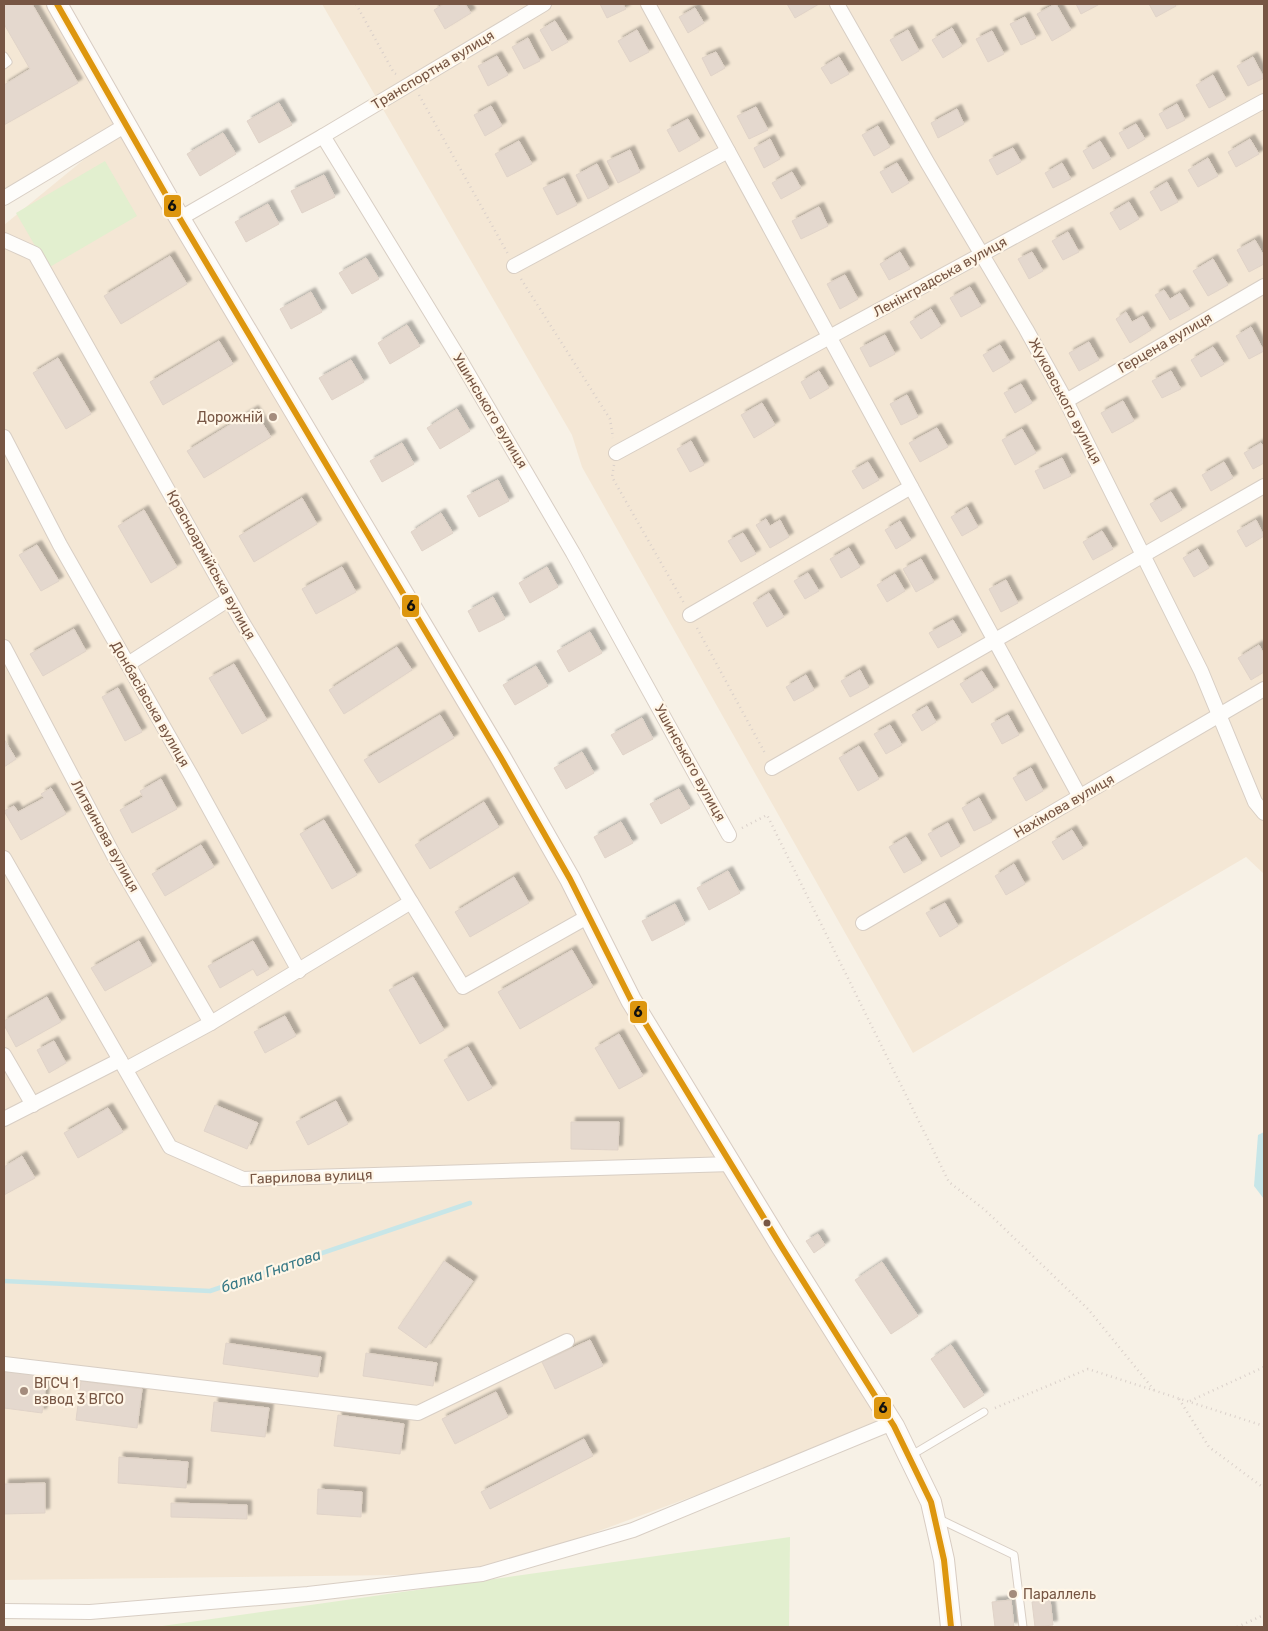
<svg xmlns="http://www.w3.org/2000/svg" width="1268" height="1631" font-family="Rubik,sans-serif">
	<style>
		.residential { fill: #f4e7d5 }
		.green { fill: #e2efcf }
		.water { fill: #c7e6e8 }
		.lines { fill: none; stroke-linecap: round; stroke-linejoin: round }
		.stream { stroke: #c7e6e8; stroke-width: 4.5 }
		.building { fill: #e4d8ce; stroke: #e0d3c8; filter: url(#shadow) }
		.lane-casing { stroke: #d8cec4; stroke-width: 9 }
		.street-casing { stroke: #d8cec4; stroke-width: 16 }
		.secondary-casing { stroke: #d8ccc2; stroke-width: 22 }
		.path { stroke: #dad0ca; stroke-width: 2.5; stroke-dasharray: 1 4; stroke-linecap: butt }
		.lane { stroke: #fefdfb; stroke-width: 7 }
		.street { stroke: #fefdfb; stroke-width: 14 }
		.secondary { stroke: #fefdfb; stroke-width: 20 }
		.bus-1-casing { stroke: #fff6e7; stroke-width: 10 }
		.bus-1 { stroke: #dd960e; stroke-width: 6 }
		.poi-dot { fill: #a48c7d; stroke: #fff6e7; stroke-width: 2 }
		.bus-dot { fill: #775644; stroke: #fff6e7; stroke-width: 2 }
		.labels { text-anchor: middle; dominant-baseline: central; stroke-width: 4.5; stroke-linejoin: round; paint-order: stroke }
		.street-label { font-size: 14px; fill: #775644; stroke: #fff6e7 }
		.poi-label { font-size: 14px; fill: #775644; stroke: #fff6e7; text-anchor: start }
		.water-label { font-size: 15px; font-style: italic; fill: #397986; stroke: #fff6e7 }
		.line-badge { stroke: #fff6e7; stroke-width: 2 }
		.pale-badge-label { font-size: 14px; text-anchor: middle; font-weight: bold; fill: #111 }
	</style>
	<defs>
		<filter id="shadow"><feDropShadow dx="4.5" dy="-4.5" stdDeviation="1" flood-color="#0004"/></filter>
	</defs>
	<rect width="100%" height="100%" fill="#f7f1e6"/>
	<g class="residential">
		<polygon points="4,4 51,4 118,122 4,189"/>
		<polygon points="322,4 1264,4 1264,874 1246,857 913,1053 582,467 572,435"/>
		<polygon points="126,125 892,1423 482,1574 4,1580 4,225"/>
	</g>
	<g class="green">
		<polygon points="105,161 137,216 48,268 16,213"/>
		<polygon points="790,1537 789,1627 155,1627"/>
	</g>
	<polygon class="water" points="1264,1132 1264,1199 1254,1186 1258,1135"/>
	<g class="lines">
		<polyline class="stream" points="4,1281 210,1291 470,1203"/>
	</g>
	<g class="building">
		<polygon points="4,4 32,4 78,83 4,125 4,85 30,69 4,24"/>
		<polygon points="444,4 465,4 471,13 445,29 434,10"/>
		<polygon points="600,4 623,4 626,9 607,18"/>
		<polygon points="787,4 819,4 795,18"/>
		<polygon points="1055,4 1056,4 1071,30 1052,41 1037,14"/>
		<polygon points="1076,4 1097,4 1098,5 1081,14"/>
		<polygon points="1149,4 1175,4 1176,6 1156,17"/>
		<polygon points="695,8 704,23 688,33 679,17"/>
		<polygon points="1025,17 1036,38 1021,45 1010,24"/>
		<polygon points="555,21 568,42 552,51 540,30"/>
		<polygon points="952,28 962,46 943,58 932,40"/>
		<polygon points="637,30 649,52 630,62 618,41"/>
		<polygon points="908,30 919,51 902,61 890,40"/>
		<polygon points="992,31 1004,54 988,62 976,39"/>
		<polygon points="528,38 540,61 524,69 512,47"/>
		<polygon points="716,52 725,68 711,76 702,58"/>
		<polygon points="497,56 508,75 488,86 478,66"/>
		<polygon points="839,57 849,74 831,84 821,68"/>
		<polygon points="1253,57 1264,78 1248,86 1237,66"/>
		<polygon points="1213,75 1226,99 1209,108 1196,85"/>
		<polygon points="279,103 292,125 259,143 247,121"/>
		<polygon points="1177,104 1185,120 1167,129 1159,114"/>
		<polygon points="491,106 502,126 485,136 474,115"/>
		<polygon points="756,107 768,130 749,139 737,116"/>
		<polygon points="957,109 964,124 938,138 931,123"/>
		<polygon points="688,119 700,140 679,152 667,130"/>
		<polygon points="1136,124 1145,139 1128,149 1119,133"/>
		<polygon points="878,126 890,147 874,156 862,135"/>
		<polygon points="223,133 236,154 200,176 187,154"/>
		<polygon points="770,139 780,159 764,168 754,148"/>
		<polygon points="1250,139 1259,154 1236,167 1228,152"/>
		<polygon points="519,141 532,164 507,177 495,154"/>
		<polygon points="1100,141 1111,159 1093,169 1083,151"/>
		<polygon points="1013,148 1021,162 997,175 989,160"/>
		<polygon points="630,150 640,172 618,183 607,161"/>
		<polygon points="1208,158 1218,176 1198,187 1188,170"/>
		<polygon points="897,163 909,183 892,193 880,172"/>
		<polygon points="1062,163 1071,179 1053,188 1045,173"/>
		<polygon points="597,164 609,188 588,199 576,175"/>
		<polygon points="792,172 801,188 781,199 772,183"/>
		<polygon points="324,175 335,197 302,213 291,191"/>
		<polygon points="564,178 577,205 557,215 543,188"/>
		<polygon points="1167,182 1178,202 1161,211 1150,192"/>
		<polygon points="1129,202 1139,219 1120,230 1110,213"/>
		<polygon points="268,204 279,224 246,242 235,222"/>
		<polygon points="819,207 828,226 801,239 792,221"/>
		<polygon points="1068,232 1079,252 1063,260 1052,241"/>
		<polygon points="1255,240 1264,256 1264,264 1249,272 1237,250"/>
		<polygon points="900,252 910,269 889,280 880,264"/>
		<polygon points="1032,252 1043,271 1029,279 1018,259"/>
		<polygon points="170,256 187,284 121,324 104,296"/>
		<polygon points="366,258 379,279 352,294 339,273"/>
		<polygon points="1213,259 1228,285 1208,296 1193,271"/>
		<polygon points="845,275 858,299 840,309 827,284"/>
		<polygon points="970,287 981,306 961,317 950,298"/>
		<polygon points="1164,290 1170,299 1180,293 1190,309 1170,320 1155,295"/>
		<polygon points="311,292 322,312 291,329 280,309"/>
		<polygon points="931,309 941,326 921,339 910,322"/>
		<polygon points="1126,312 1132,322 1143,316 1151,330 1130,343 1116,319"/>
		<polygon points="407,325 420,346 390,364 378,343"/>
		<polygon points="1251,327 1264,351 1249,359 1236,336"/>
		<polygon points="885,335 895,354 870,367 860,348"/>
		<polygon points="219,341 233,364 163,405 150,382"/>
		<polygon points="1089,342 1099,360 1079,371 1069,353"/>
		<polygon points="1000,345 1010,362 993,372 983,355"/>
		<polygon points="1213,347 1224,364 1201,377 1191,360"/>
		<polygon points="58,358 91,414 66,429 33,373"/>
		<polygon points="351,360 364,382 332,400 319,378"/>
		<polygon points="819,371 829,388 810,399 801,382"/>
		<polygon points="1171,371 1181,389 1162,398 1152,381"/>
		<polygon points="1021,384 1032,403 1015,413 1004,393"/>
		<polygon points="907,395 918,417 901,425 890,404"/>
		<polygon points="1123,401 1134,421 1112,433 1101,413"/>
		<polygon points="762,403 775,425 754,438 741,415"/>
		<polygon points="457,409 470,431 440,449 427,428"/>
		<polygon points="254,410 271,437 204,478 187,451"/>
		<polygon points="937,428 948,447 920,462 909,443"/>
		<polygon points="1022,429 1036,453 1015,465 1002,440"/>
		<polygon points="691,441 704,465 690,472 677,449"/>
		<polygon points="402,443 414,464 382,482 370,461"/>
		<polygon points="1261,443 1264,447 1264,463 1253,469 1244,453"/>
		<polygon points="1062,458 1071,476 1044,489 1035,471"/>
		<polygon points="868,462 879,480 863,489 852,471"/>
		<polygon points="1224,462 1233,478 1211,491 1202,475"/>
		<polygon points="498,480 509,501 479,517 467,496"/>
		<polygon points="1171,492 1182,510 1161,522 1150,504"/>
		<polygon points="302,498 317,524 254,562 239,536"/>
		<polygon points="967,507 978,527 962,536 951,517"/>
		<polygon points="144,510 177,567 151,583 118,526"/>
		<polygon points="441,513 453,533 422,551 411,532"/>
		<polygon points="766,519 770,526 780,520 789,537 770,548 756,525"/>
		<polygon points="1256,520 1264,536 1246,547 1237,531"/>
		<polygon points="900,521 911,540 896,549 885,530"/>
		<polygon points="1102,531 1113,549 1093,560 1083,542"/>
		<polygon points="743,533 756,554 741,562 728,541"/>
		<polygon points="37,545 59,581 41,591 19,555"/>
		<polygon points="849,548 860,567 841,578 830,559"/>
		<polygon points="1198,549 1209,568 1194,577 1183,558"/>
		<polygon points="921,559 934,582 916,592 903,569"/>
		<polygon points="342,567 356,592 316,614 302,589"/>
		<polygon points="547,567 558,587 530,603 519,583"/>
		<polygon points="808,573 819,591 805,599 794,581"/>
		<polygon points="895,574 905,591 887,602 877,585"/>
		<polygon points="1006,580 1018,603 1001,612 989,589"/>
		<polygon points="769,593 784,617 767,627 753,603"/>
		<polygon points="493,597 505,619 479,632 468,611"/>
		<polygon points="953,620 962,635 938,648 929,633"/>
		<polygon points="74,629 86,651 43,676 30,654"/>
		<polygon points="590,632 602,653 569,672 557,651"/>
		<polygon points="1259,645 1264,654 1264,672 1251,680 1238,658"/>
		<polygon points="397,647 412,670 344,714 329,690"/>
		<polygon points="234,664 267,720 242,734 209,678"/>
		<polygon points="536,666 548,686 515,705 503,685"/>
		<polygon points="860,670 869,687 850,697 841,681"/>
		<polygon points="982,671 994,690 972,703 960,684"/>
		<polygon points="806,675 814,690 794,701 786,687"/>
		<polygon points="118,688 142,732 125,741 102,697"/>
		<polygon points="927,706 936,722 922,731 912,715"/>
		<polygon points="440,715 454,738 379,783 364,760"/>
		<polygon points="1008,715 1019,735 1002,744 991,724"/>
		<polygon points="642,718 653,739 623,755 611,735"/>
		<polygon points="890,725 902,745 886,754 874,734"/>
		<polygon points="4,739 16,759 4,767"/>
		<polygon points="859,746 879,779 858,791 839,758"/>
		<polygon points="582,752 594,773 566,789 554,768"/>
		<polygon points="1031,768 1043,791 1026,801 1013,778"/>
		<polygon points="161,779 177,809 132,833 120,810 143,797 140,791"/>
		<polygon points="51,788 66,814 21,840 4,811 14,806 18,812 44,798 41,794"/>
		<polygon points="679,789 690,808 661,824 650,804"/>
		<polygon points="979,798 992,822 974,831 962,808"/>
		<polygon points="484,802 499,827 430,869 415,845"/>
		<polygon points="324,820 357,875 332,889 300,834"/>
		<polygon points="621,822 633,843 605,858 594,837"/>
		<polygon points="948,823 960,846 941,857 928,834"/>
		<polygon points="1072,830 1083,848 1063,860 1052,842"/>
		<polygon points="906,837 922,863 904,873 889,847"/>
		<polygon points="201,845 214,867 165,896 152,874"/>
		<polygon points="1014,864 1025,884 1006,895 995,876"/>
		<polygon points="728,871 740,893 709,910 697,888"/>
		<polygon points="514,877 529,903 470,937 455,912"/>
		<polygon points="945,903 958,926 940,937 926,913"/>
		<polygon points="675,904 685,924 652,941 642,921"/>
		<polygon points="139,941 152,965 105,991 91,968"/>
		<polygon points="253,941 269,969 257,976 253,969 220,988 208,966"/>
		<polygon points="572,950 593,987 520,1029 498,992"/>
		<polygon points="413,977 444,1030 420,1044 389,990"/>
		<polygon points="47,997 61,1022 16,1047 4,1025 4,1021"/>
		<polygon points="285,1016 296,1036 265,1053 254,1032"/>
		<polygon points="619,1034 643,1076 619,1089 595,1048"/>
		<polygon points="54,1041 66,1063 49,1073 37,1050"/>
		<polygon points="468,1047 492,1088 468,1101 444,1060"/>
		<polygon points="336,1101 348,1124 308,1145 296,1122"/>
		<polygon points="215,1105 258,1123 247,1149 204,1131"/>
		<polygon points="108,1108 123,1132 78,1158 64,1133"/>
		<polygon points="571,1122 619,1122 618,1150 571,1149"/>
		<polygon points="22,1156 35,1178 4,1195 4,1167"/>
		<polygon points="818,1234 825,1245 814,1253 806,1241"/>
		<polygon points="444,1261 473,1281 426,1348 398,1328"/>
		<polygon points="882,1262 918,1316 891,1334 855,1280"/>
		<polygon points="590,1340 603,1366 555,1389 542,1362"/>
		<polygon points="226,1343 321,1357 318,1377 223,1364"/>
		<polygon points="951,1345 984,1395 964,1408 931,1359"/>
		<polygon points="366,1353 437,1363 433,1386 363,1376"/>
		<polygon points="4,1369 47,1375 42,1413 4,1408"/>
		<polygon points="81,1381 142,1389 137,1428 76,1420"/>
		<polygon points="496,1392 508,1417 455,1444 442,1419"/>
		<polygon points="214,1402 269,1408 265,1437 211,1431"/>
		<polygon points="338,1415 404,1424 400,1454 334,1446"/>
		<polygon points="584,1439 593,1456 490,1509 481,1492"/>
		<polygon points="119,1457 188,1462 186,1488 118,1483"/>
		<polygon points="45,1483 45,1513 4,1514 4,1484"/>
		<polygon points="318,1489 362,1492 361,1517 317,1514"/>
		<polygon points="171,1503 247,1505 247,1519 171,1517"/>
		<polygon points="1011,1600 1014,1627 995,1627 992,1602"/>
		<polygon points="1050,1600 1053,1625 1035,1627 1032,1602"/>
	</g>
	<g class="lines">
		<defs>
			<g id="lane">
				<polyline points="4,56 8,62 4,65"/>
				<polyline points="910,1456 984,1412"/>
				<polyline points="937,1518 1014,1555 1023,1627"/>
			</g>
			<g id="street">
				<polyline points="648,4 1080,797"/>
				<polyline points="837,4 927,162 1026,329 1066,401 1201,671 1255,802 1264,813"/>
				<polyline points="323,136 544,4"/>
				<polyline points="4,198 126,125"/>
				<polyline points="179,219 323,136 460,360 573,553 729,835"/>
				<polyline points="4,240 35,254 241,620 411,902"/>
				<polyline points="514,266 728,151"/>
				<polyline points="1066,401 1264,286"/>
				<polyline points="4,437 60,545 192,777 299,971"/>
				<polyline points="616,453 1264,101"/>
				<polyline points="690,615 911,487"/>
				<polyline points="4,647 114,856 211,1023"/>
				<polyline points="128,664 229,599"/>
				<polyline points="772,768 1264,486"/>
				<polyline points="4,858 170,1147 243,1179 732,1164"/>
				<polyline points="863,923 1264,689"/>
				<polyline points="4,1055 33,1105"/>
				<polyline points="126,1069 211,1023 411,902 463,987 589,916"/>
				<polyline points="4,1119 120,1060"/>
				<polyline points="4,1364 418,1413 567,1341"/>
				<polyline points="4,1611 90,1612 308,1594 482,1574 633,1530 892,1423"/>
			</g>
			<polyline id="secondary" points="57,4 170,202 501,758 570,879 631,1000 781,1246 894,1426 931,1502 944,1560 951,1627"/>
		</defs>
		<use href="#lane" class="lane-casing"/>
		<use href="#street" class="street-casing"/>
		<use href="#secondary" class="secondary-casing"/>
		<g class="path">
			<polyline points="356,4 394,73 398,75"/>
			<polyline points="419,95 508,254"/>
			<polyline points="521,279 610,419 613,438"/>
			<polyline points="614,465 612,477 684,603"/>
			<polyline points="697,628 766,755"/>
			<polyline points="742,828 767,815 949,1182 985,1210 1088,1309 1154,1390"/>
			<polyline points="1179,1399 1209,1447 1264,1488"/>
			<polyline points="1190,1401 1264,1367"/>
			<polyline points="995,1408 1088,1369 1264,1426"/>
			<polyline points="1237,1627 1264,1615"/>
		</g>
		<use href="#lane" class="lane"/>
		<use href="#street" class="street"/>
		<use href="#secondary" class="secondary"/>
		<defs>
			<polyline id="bus-1" points="57,4 170,202 501,758 570,879 631,1000 781,1246 894,1426 931,1502 944,1560 951,1627"/>
		</defs>
		<use href="#bus-1" class="bus-1-casing"/>
		<use href="#bus-1" class="bus-1"/>
	</g>
	<g class="poi-dot">
		<circle cx="273" cy="417" r="5"/>
		<circle cx="24" cy="1391" r="5"/>
		<circle cx="1013" cy="1594" r="5"/>
	</g>
	<circle class="bus-dot" cx="767" cy="1223" r="4.5"/>
	<g class="labels">
		<g class="street-label">
			<text transform="translate(433 70) rotate(-31)">Транспортна вулиця</text>
			<text transform="translate(940 277) rotate(-29)">Ленінградська вулиця</text>
			<text transform="translate(1165 343) rotate(-30)">Герцена вулиця</text>
			<text transform="translate(1065 401) rotate(62)">Жуковського вулиця</text>
			<text transform="translate(490 411) rotate(59)">Ушинського вулиця</text>
			<text transform="translate(211 565) rotate(61)">Красноармійська вулиця</text>
			<text transform="translate(150 704) rotate(60)">Донбасівська вулиця</text>
			<text transform="translate(690 763) rotate(61)">Ушинського вулиця</text>
			<text transform="translate(1064 806) rotate(-30)">Нахімова вулиця</text>
			<text transform="translate(105 836) rotate(61)">Литвинова вулиця</text>
			<text transform="translate(311 1177) rotate(-2)">Гаврилова вулиця</text>
		</g>
		<g class="poi-label">
			<text x="263" y="417" text-anchor="end">Дорожній</text>
			<text x="34" y="1383">ВГСЧ 1<tspan x="34" dy="16">взвод 3 ВГСО</tspan></text>
			<text x="1023" y="1594">Параллель</text>
		</g>
		<g class="water-label">
			<text transform="translate(271 1271) rotate(-19)">балка Гнатова</text>
		</g>
	</g>
	<g class="line-badge">
		<rect x="163" y="194" width="19" height="24" rx="5" fill="#dd960e"/>
		<rect x="401" y="594" width="19" height="24" rx="5" fill="#dd960e"/>
		<rect x="629" y="1000" width="19" height="24" rx="5" fill="#dd960e"/>
		<rect x="873" y="1396" width="19" height="24" rx="5" fill="#dd960e"/>
	</g>
	<g class="pale-badge-label">
		<text x="172" y="211">6</text>
		<text x="411" y="611">6</text>
		<text x="638" y="1017">6</text>
		<text x="883" y="1413">6</text>
	</g>
	<rect width="1268" height="1631" fill="none" stroke="#775644" stroke-width="10"/>
</svg>
